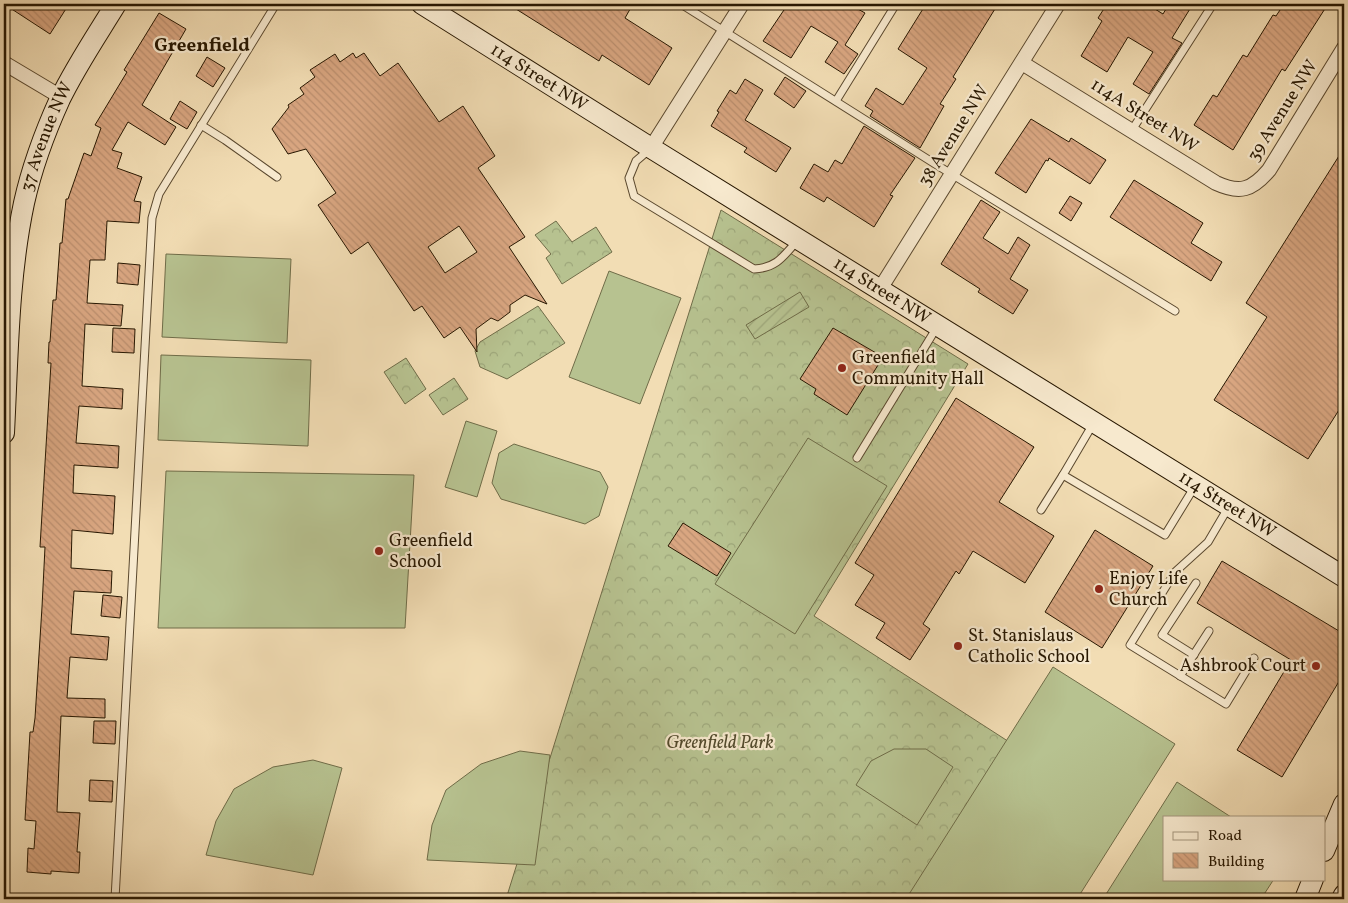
<svg xmlns="http://www.w3.org/2000/svg" width="1348" height="903" font-family="Vollkorn,serif">
	<style>
		.forest { fill: url(#forest-crowns); stroke: #6f6c48 }
		.garden { fill: url(#garden-furrows); stroke: #6f6c48 }
		.pitch { fill: #b7c290; stroke: #6f6c48 }
		.building { fill: url(#building-back-hatch); stroke: #271701; fill-rule: evenodd }
		.lines { fill: none; stroke-linecap: round; stroke-linejoin: round }
		.lane-casing { stroke: #5a482e; stroke-width: 9 }
		.street-casing { stroke: #5a482e; stroke-width: 16 }
		.secondary-casing { stroke: #271701; stroke-width: 22 }
		.lane { stroke: #f7e9ce; stroke-width: 7 }
		.street { stroke: #f7e9ce; stroke-width: 14 }
		.secondary { stroke: #f7e9ce; stroke-width: 20 }
		.poi-dot { fill: #8f2418; stroke: #f7e9ce; stroke-width: 2 }
		.labels { text-anchor: middle; dominant-baseline: central; stroke-width: 4.5; stroke-linejoin: round; paint-order: stroke }
		.street-label { font-size: 18px; fill: #271701; stroke: #f7e9ce }
		.poi-label { font-size: 18px; fill: #271701; stroke: #f7e9ce; text-anchor: start }
		.park-label { font-size: 18px; font-style: italic; fill: #524a2c; stroke: #f7e9ce }
		.neighbourhood-label { font-size: 19px; font-weight: bold; fill: #271701; stroke: #f7e9ce }
	</style>
	<defs>
		<pattern id="forest-crowns" width="20" height="18" patternUnits="userSpaceOnUse" patternTransform="scale(1.25)"><rect width="20" height="18" fill="#b7c290"/><path d="M2 6a3 3 0 1 1 6 0M12 15a3 3 0 1 1 6 0" fill="none" stroke="#9da67a"/></pattern>
		<pattern id="garden-furrows" width="10" height="10" patternUnits="userSpaceOnUse" patternTransform="scale(1.25)"><rect width="10" height="10" fill="#b7c290"/><path d="M-1 1l2-2M0 10L10 0M9 11l2-2" fill="none" stroke="#9da67a"/></pattern>
		<pattern id="building-back-hatch" width="6" height="6" patternUnits="userSpaceOnUse" patternTransform="scale(1.25)"><rect width="6" height="6" fill="#d9a681"/><path d="M-1 5l2 2M0 0l6 6M5-1l2 2" fill="none" stroke="#ba8e6e"/></pattern>
	</defs>
	<rect width="100%" height="100%" fill="#f2ddb4"/>
	<filter id="stains"><feTurbulence type="fractalNoise" baseFrequency=".004" numOctaves="4"/><feColorMatrix values="0 0 0 0 .2 0 0 0 0 .09 0 0 0 0 .02 0 0 0 .5 -.17"/></filter>
	<radialGradient id="worn" r=".72"><stop offset=".6" stop-color="#630" stop-opacity="0"/><stop offset="1" stop-color="#630" stop-opacity=".3"/></radialGradient>
	<g class="forest">
		<polygon points="721,210 968,364 814,616 1096,798 1063,899 506,899"/>
		<polygon points="556,221 572,242 596,227 612,252 562,284 546,258 551,254 535,235"/>
		<polygon points="538,306 565,343 507,379 480,367 475,351 480,342"/>
		<polygon points="406,358 426,389 405,404 384,372"/>
		<polygon points="454,378 468,399 443,415 429,395"/>
	</g>
	<polygon class="garden" points="800,292 809,307 755,339 746,325"/>
	<g class="pitch">
		<polygon points="166,254 291,259 287,343 162,337"/>
		<polygon points="609,271 681,298 640,404 569,377"/>
		<polygon points="161,355 311,360 308,446 158,440"/>
		<polygon points="466,421 497,431 477,497 445,487"/>
		<polygon points="808,438 887,486 795,634 715,584"/>
		<polygon points="514,444 600,472 608,487 599,516 585,524 501,499 492,483 499,453"/>
		<polygon points="166,471 414,475 405,628 158,628"/>
		<polygon points="1053,667 1175,744 1077,899 906,899"/>
		<polygon points="894,749 926,749 953,767 917,825 856,785 871,761"/>
		<polygon points="520,751 550,755 535,865 427,860 432,825 446,790 481,764"/>
		<polygon points="313,760 342,768 313,875 206,855 216,821 234,789 273,767"/>
		<polygon points="1177,782 1231,817 1164,817 1164,879 1274,879 1261,899 1103,899"/>
	</g>
	<g class="building">
		<polygon points="4,4 69,4 50,34"/>
		<polygon points="508,4 633,4 625,18 672,48 649,85 602,55 599,61"/>
		<polygon points="788,4 849,4 865,13 845,45 858,54 844,74 825,62 838,42 811,26 791,58 763,41"/>
		<polygon points="926,4 998,4 953,77 956,79 940,104 944,106 920,148 870,116 873,111 865,106 876,88 903,105 927,68 898,49"/>
		<polygon points="1107,4 1147,4 1163,14 1169,4 1193,4 1172,38 1182,43 1149,94 1133,84 1153,52 1128,37 1107,72 1081,56 1102,21 1098,18"/>
		<polygon points="1284,4 1328,4 1285,71 1282,69 1233,150 1194,125 1213,95 1217,97 1243,55 1247,57 1273,15 1276,16"/>
		<polygon points="159,13 186,29 142,105 176,127 165,145 128,122 112,150 122,153 117,168 142,177 134,201 141,202 139,223 107,221 105,260 90,260 87,303 123,305 121,326 85,324 82,386 123,389 122,409 79,406 76,443 119,446 118,468 74,465 73,493 115,496 113,534 72,530 71,568 112,571 111,593 74,591 71,634 109,637 107,660 70,657 67,698 105,699 105,718 61,716 57,812 80,813 77,852 80,852 79,873 51,871 51,874 27,872 28,848 34,849 36,821 25,820 30,732 33,732 35,718 42,607 45,547 40,547 51,363 48,363 49,342 50,342 53,300 56,300 60,243 62,243 66,199 68,199 84,153 91,156 101,128 95,125 127,72 124,70"/>
		<path d="M 353,53 L 356,58 L 364,53 L 380,76 L 398,63 L 439,122 L 463,106 L 495,156 L 478,168 L 525,237 L 509,247 L 547,304 L 525,295 L 510,305 L 510,312 L 498,321 L 491,318 L 476,329 L 477,352 L 460,327 L 444,338 L 422,306 L 414,311 L 368,242 L 351,254 L 318,205 L 336,193 L 306,149 L 288,154 L 272,129 L 289,107 L 288,105 L 304,94 L 300,88 L 315,77 L 310,70 L 335,54 L 340,62 ZM 459,226 L 477,252 L 445,273 L 428,247 Z"/>
		<polygon points="207,57 225,68 213,87 196,76"/>
		<polygon points="785,77 806,91 794,108 774,94"/>
		<polygon points="745,79 763,90 745,120 791,148 776,172 744,152 747,148 711,126 719,112 717,111 730,90 736,94"/>
		<polygon points="180,101 197,112 187,129 170,119"/>
		<polygon points="1031,119 1069,142 1071,138 1106,160 1090,184 1049,158 1048,161 1046,160 1026,193 995,173"/>
		<polygon points="864,126 915,158 890,195 893,196 874,227 827,197 824,202 800,188 814,164 828,172 835,160 842,164"/>
		<polygon points="1344,148 1344,402 1308,459 1214,400 1267,317 1246,303"/>
		<polygon points="1134,180 1203,223 1191,243 1222,262 1211,281 1110,217"/>
		<polygon points="1070,196 1082,203 1071,221 1059,213"/>
		<polygon points="981,200 1000,212 983,238 1008,254 1018,237 1030,245 1010,279 1028,290 1013,314 978,292 980,289 941,264"/>
		<polygon points="118,263 140,265 138,285 117,283"/>
		<polygon points="113,328 135,329 134,353 112,352"/>
		<polygon points="833,328 883,357 847,415 814,394 816,389 800,379"/>
		<polygon points="956,398 1034,447 999,502 1054,536 1025,583 973,551 959,574 956,571 923,624 930,629 910,660 876,638 885,623 855,605 874,575 855,563"/>
		<polygon points="683,523 731,553 717,576 668,546"/>
		<polygon points="1095,530 1153,566 1102,648 1045,612"/>
		<polygon points="1222,561 1344,634 1344,673 1282,777 1237,750 1291,660 1197,603"/>
		<polygon points="103,595 122,597 120,618 101,616"/>
		<polygon points="94,721 116,721 115,744 93,743"/>
		<polygon points="90,780 113,781 112,802 89,801"/>
	</g>
	<g class="lines">
		<defs>
			<g id="lane">
				<polyline points="681,4 940,167 1175,311"/>
				<polyline points="836,101 896,4"/>
				<polyline points="201,125 225,140 277,177"/>
				<polyline points="1132,130 1213,4"/>
				<path d="M 650,149 L 636,161 L 629,178 L 634,196 L 754,269 C 776,268 783,257 797,241"/>
				<polyline points="1093,424 1063,475 1165,535 1195,486"/>
				<polyline points="857,458 937,327"/>
				<polyline points="1228,508 1208,542 1175,572 1130,645 1226,704 1254,658"/>
				<polyline points="1041,510 1063,475"/>
				<polyline points="1194,655 1162,635 1196,583"/>
				<polyline points="1180,676 1209,631"/>
				<polyline points="115,899 152,218 159,194 276,4"/>
			</g>
			<g id="street">
				<polyline points="4,63 61,97"/>
				<path d="M 1022,63 L 1216,183 C 1240,194 1252,190 1269,170 L 1344,48"/>
				<polyline points="651,148 742,4"/>
				<polyline points="880,289 1058,4"/>
			</g>
			<g id="secondary">
				<path id="s1" d="M 422,4 L 651,148 L 1344,577"/>
				<path id="s2" d="M 4,433 C 8,356 8,279 24,203 C 32,167 45,132 60,99 C 76,66 97,35 116,4"/>
				<polyline points="1324,851 1344,804"/>
				<polyline points="1305,899 1313,879"/>
				<polyline points="1342,899 1344,895"/>
			</g>
		</defs>
		<use href="#lane" class="lane-casing"/>
		<use href="#street" class="street-casing"/>
		<use href="#secondary" class="secondary-casing"/>
		<use href="#lane" class="lane"/>
		<use href="#street" class="street"/>
		<use href="#secondary" class="secondary"/>
	</g>
	<g class="poi-dot">
		<circle cx="842" cy="368" r="5"/>
		<circle cx="379" cy="551" r="5"/>
		<circle cx="1099" cy="589" r="5"/>
		<circle cx="958" cy="646" r="5"/>
		<circle cx="1316" cy="666" r="5"/>
	</g>
	<g class="labels">
		<g class="street-label">
			<text stroke="none"><textPath href="#s1" startOffset="138">114 Street NW</textPath></text>
			<text transform="translate(1283 111) rotate(-58)">39 Avenue NW</text>
			<text transform="translate(1144 116) rotate(32)">114A Street NW</text>
			<text transform="translate(954 136) rotate(-58)">38 Avenue NW</text>
			<text stroke="none"><textPath href="#s2" startOffset="301">37 Avenue NW</textPath></text>
			<text stroke="none"><textPath href="#s1" startOffset="542">114 Street NW</textPath></text>
			<text stroke="none"><textPath href="#s1" startOffset="948">114 Street NW</textPath></text>
		</g>
		<g class="poi-label">
			<text x="852" y="358">Greenfield<tspan x="852" dy="21">Community Hall</tspan></text>
			<text x="389" y="541">Greenfield<tspan x="389" dy="21">School</tspan></text>
			<text x="1109" y="579">Enjoy Life<tspan x="1109" dy="21">Church</tspan></text>
			<text x="968" y="636">St. Stanislaus<tspan x="968" dy="21">Catholic School</tspan></text>
			<text x="1306" y="666" text-anchor="end">Ashbrook Court</text>
		</g>
		<g class="park-label">
			<text x="720" y="743">Greenfield Park</text>
		</g>
		<g class="neighbourhood-label">
			<text x="202" y="46">Greenfield</text>
		</g>
	</g>
	<rect width="1348" height="903" fill="none" stroke="#f2ddb4" stroke-width="20"/>
	<rect x="5" y="5" width="1338" height="893" fill="none" stroke="#271701" stroke-width="2.5"/>
	<rect x="10" y="10" width="1328" height="883" fill="none" stroke="#271701"/>
	<rect x="1163" y="816" width="162" height="65" fill="#f7e9ce" stroke="#a4957c"/>
	<rect x="1173" y="832" width="25" height="8" fill="#f7e9ce" stroke="#a4957c"/>
	<text x="1208" y="840" font-size="15" fill="#271701">Road</text>
	<rect x="1173" y="853" width="25" height="15" fill="url(#building-back-hatch)" stroke="#a4957c"/>
	<text x="1208" y="866" font-size="15" fill="#271701">Building</text>
	<rect width="100%" height="100%" filter="url(#stains)"/>
	<rect width="100%" height="100%" fill="url(#worn)"/>
</svg>
